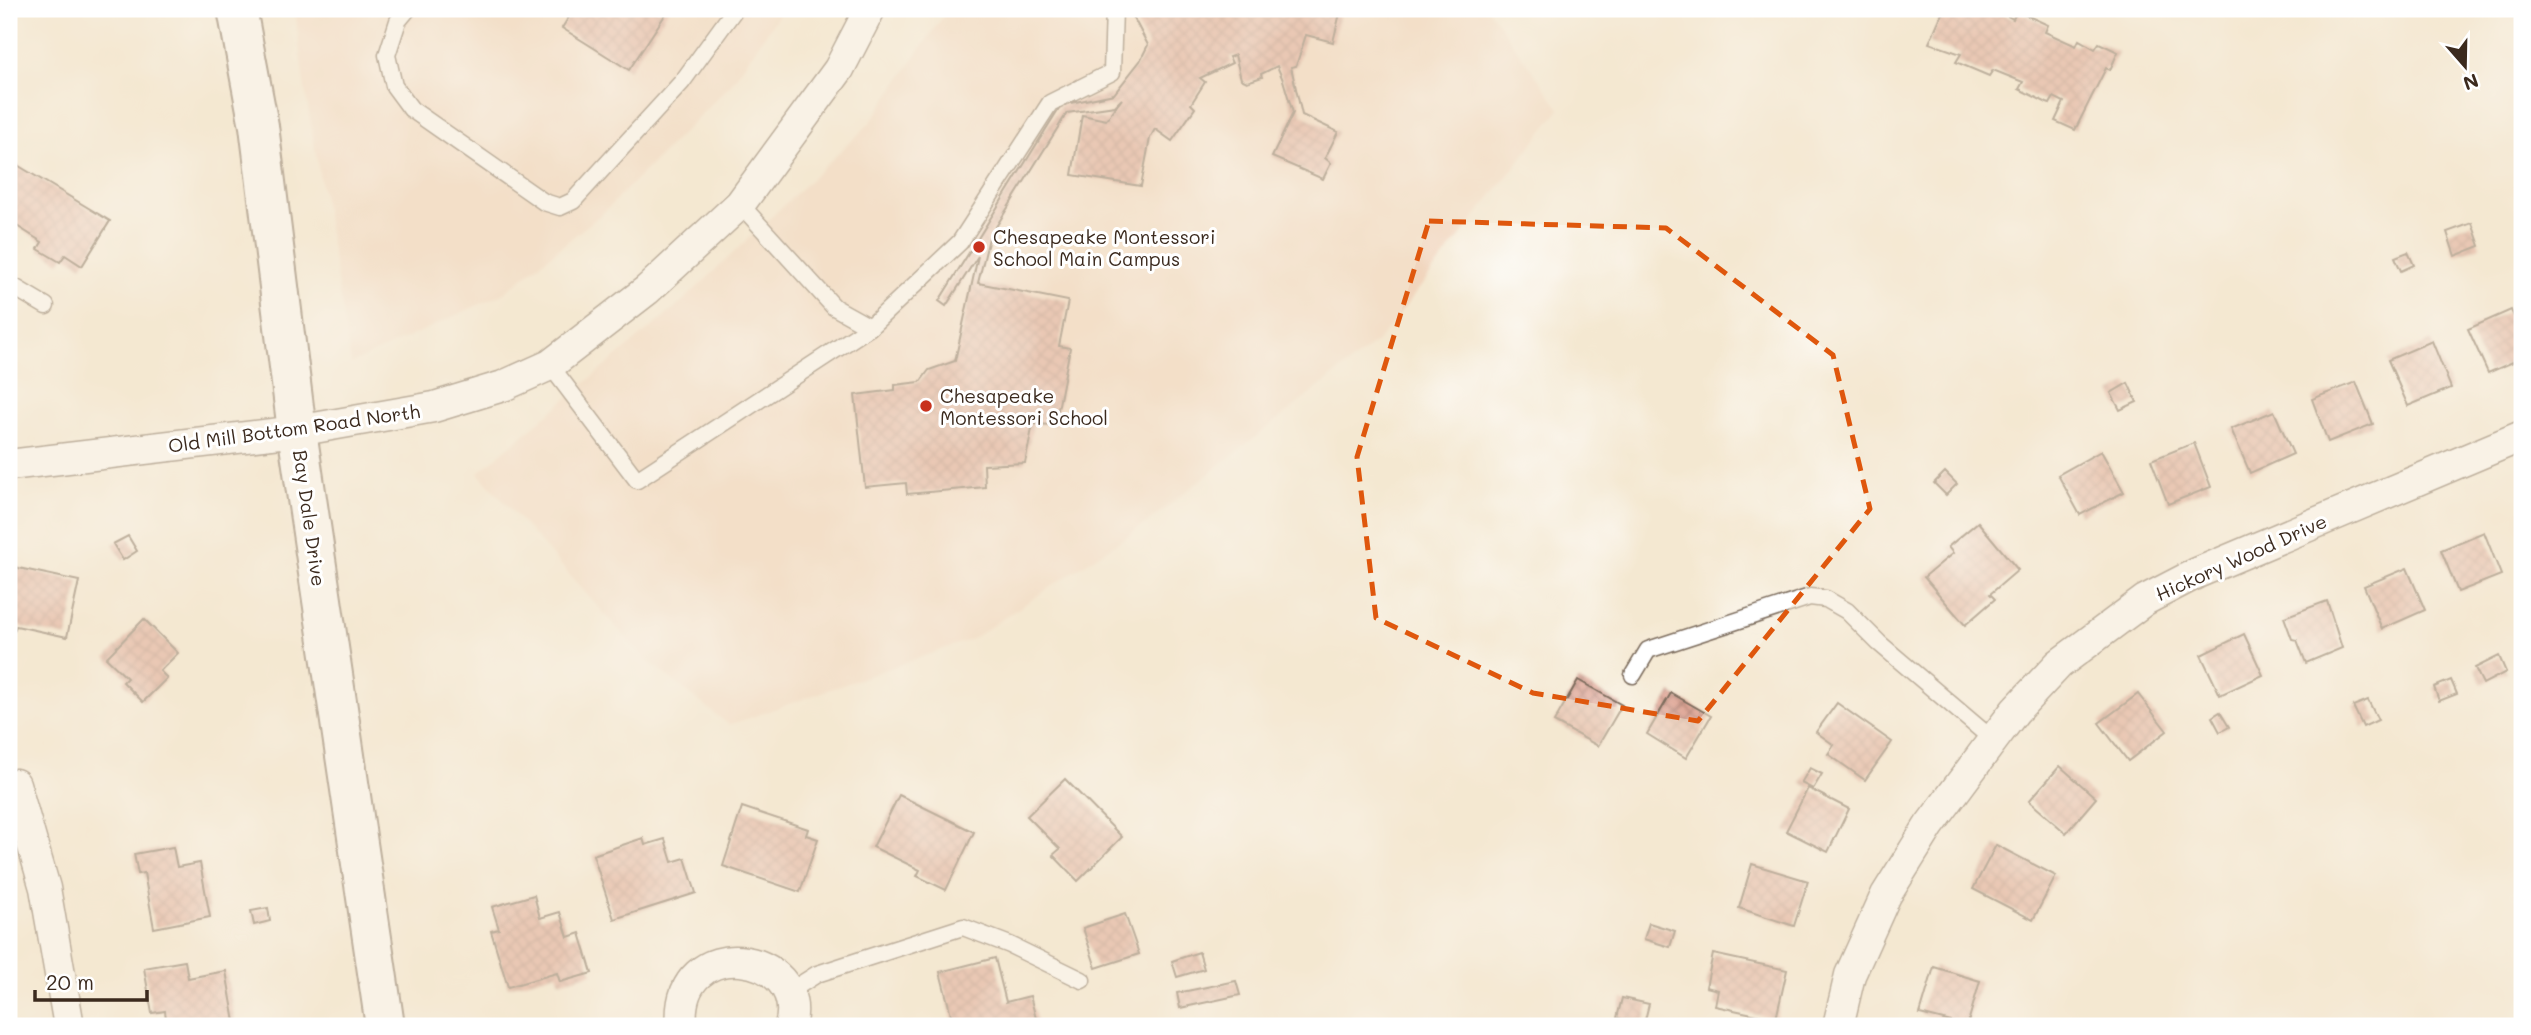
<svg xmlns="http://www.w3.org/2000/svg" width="2531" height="1035" font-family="Mali,sans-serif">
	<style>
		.built { fill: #f1d5bd }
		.building { fill: url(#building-cross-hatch) }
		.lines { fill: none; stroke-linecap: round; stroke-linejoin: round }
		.lane-casing { stroke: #7c6c5d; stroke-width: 19 }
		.street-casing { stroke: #7c6c5d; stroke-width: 33 }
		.secondary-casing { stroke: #7c6c5d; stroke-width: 42 }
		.lane { stroke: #fff; stroke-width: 16 }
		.street { stroke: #fff; stroke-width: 30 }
		.secondary { stroke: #fff; stroke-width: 38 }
		.marked { fill: none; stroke: #df570d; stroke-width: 5; stroke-dasharray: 14 9; stroke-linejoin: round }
		.poi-dot { fill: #c8321e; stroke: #fff; stroke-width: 2.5 }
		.labels { text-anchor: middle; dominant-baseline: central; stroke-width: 6; stroke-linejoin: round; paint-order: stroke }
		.poi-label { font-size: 19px; fill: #3b2a1e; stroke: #fff; text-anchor: start }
		.street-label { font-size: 19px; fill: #3b2a1e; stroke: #fff }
	</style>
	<defs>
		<pattern id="building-cross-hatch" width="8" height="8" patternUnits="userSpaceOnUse" patternTransform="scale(1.75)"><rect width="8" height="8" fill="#dda291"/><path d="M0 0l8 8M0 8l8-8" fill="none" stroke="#b48476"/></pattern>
	</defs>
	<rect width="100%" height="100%" fill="#fff"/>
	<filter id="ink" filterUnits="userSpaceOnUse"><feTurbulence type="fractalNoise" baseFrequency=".0143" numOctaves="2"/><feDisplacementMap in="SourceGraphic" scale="14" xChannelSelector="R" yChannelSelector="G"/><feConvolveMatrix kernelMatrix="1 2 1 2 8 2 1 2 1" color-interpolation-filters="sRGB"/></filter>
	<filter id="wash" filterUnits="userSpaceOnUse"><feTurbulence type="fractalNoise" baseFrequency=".00686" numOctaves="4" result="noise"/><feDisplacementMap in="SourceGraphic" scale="28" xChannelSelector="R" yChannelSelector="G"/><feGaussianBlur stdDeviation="1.57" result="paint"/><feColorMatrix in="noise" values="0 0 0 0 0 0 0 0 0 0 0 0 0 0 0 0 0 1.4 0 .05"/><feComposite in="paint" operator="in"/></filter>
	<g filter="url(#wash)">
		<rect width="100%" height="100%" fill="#f4e8d1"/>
		<g class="built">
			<polygon points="295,9 783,9 731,84 605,211 504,293 351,364 303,77"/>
			<polygon points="948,9 1488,9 1560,109 1379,340 1145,524 972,639 729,725 644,658 478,473 683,301 870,123"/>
		</g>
		<g id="blocks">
			<g class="building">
				<polygon points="574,9 669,9 629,70 562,28"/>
				<polygon points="1129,9 1341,9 1333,42 1306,35 1296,66 1291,67 1302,115 1338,132 1325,158 1331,163 1323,179 1272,157 1293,113 1283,80 1277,66 1261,74 1262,77 1247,82 1241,79 1235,55 1229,57 1232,63 1200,78 1205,82 1191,104 1195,108 1172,141 1155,129 1150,138 1141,186 1072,175 1082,115 1106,120 1122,99 1115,106 1067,113 989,238 978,283 1068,301 1059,346 1070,348 1055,425 1033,424 1025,463 984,465 985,487 907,494 906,483 865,487 855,395 895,390 895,385 920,382 929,370 955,361 978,256 946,306 939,301 1061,105 1114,94 1140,61 1148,45"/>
				<polygon points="1944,9 1995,9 2013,19 2017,11 2048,25 2045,32 2076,46 2079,40 2095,49 2099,43 2118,52 2110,70 2106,68 2075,130 2055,121 2064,102 2054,97 2050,104 2047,103 2019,89 2023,82 1993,70 1989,76 1956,62 1961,54 1929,43"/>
				<polygon points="9,160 110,221 82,266 65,255 60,262 38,249 42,242 9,221"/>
				<polygon points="2472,223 2480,246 2455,256 2447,232"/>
				<polygon points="2408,252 2414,265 2401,271 2395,257"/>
				<polygon points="2511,310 2522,334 2522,358 2488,373 2468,329"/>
				<polygon points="2432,341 2451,388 2408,406 2388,360"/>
				<polygon points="2356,382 2373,424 2328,442 2312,399"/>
				<polygon points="2128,383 2137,402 2120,410 2111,393"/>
				<polygon points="2274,411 2293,454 2250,473 2231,429"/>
				<polygon points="2194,443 2211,487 2168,504 2151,460"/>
				<polygon points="2101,451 2124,492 2080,515 2058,475"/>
				<polygon points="1945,472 1957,484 1946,495 1934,483"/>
				<polygon points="1978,522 2018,570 1990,594 1995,599 1965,625 1924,577 1953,553 1948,547"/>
				<polygon points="2484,532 2501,575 2458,592 2441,550"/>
				<polygon points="128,536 137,551 123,560 113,544"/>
				<polygon points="9,566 79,581 67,637 16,626 14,631 9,630"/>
				<polygon points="2407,568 2425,610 2382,629 2364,586"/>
				<polygon points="2327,601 2342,648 2306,663 2297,640 2292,639 2284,617"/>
				<polygon points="144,619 178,653 160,671 167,678 143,702 123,682 127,678 106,658"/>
				<polygon points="2244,634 2263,675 2220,695 2201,655"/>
				<polygon points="2499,656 2506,672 2483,684 2475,668"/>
				<polygon points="1578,680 1622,705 1598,746 1554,722"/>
				<polygon points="2451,680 2457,694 2439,701 2434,687"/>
				<polygon points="1671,693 1711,716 1686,758 1647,734"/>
				<polygon points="2138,694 2167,731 2128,761 2099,723"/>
				<polygon points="2368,700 2378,720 2363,727 2353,706"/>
				<polygon points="1837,703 1892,742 1865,780 1828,754 1834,745 1816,732"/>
				<polygon points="2220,712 2229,727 2220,732 2212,717"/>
				<polygon points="2060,766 2096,798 2066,833 2029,801"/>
				<polygon points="1810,768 1822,774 1813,789 1801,783"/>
				<polygon points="1065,779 1122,837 1078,881 1053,855 1060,849 1027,816"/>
				<polygon points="1808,788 1849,809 1828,852 1786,831"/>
				<polygon points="899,795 974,832 946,890 917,876 920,870 873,847"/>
				<polygon points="742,807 808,829 806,835 818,839 800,892 723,866"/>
				<polygon points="643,838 645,845 665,839 672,862 685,858 696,893 614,919 593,855"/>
				<polygon points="1996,845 2056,876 2033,920 1973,889"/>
				<polygon points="173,847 177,867 200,863 210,917 154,928 144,873 138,874 134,854"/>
				<polygon points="1752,864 1808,881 1794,926 1739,908"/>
				<polygon points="534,895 540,918 560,912 568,937 580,933 592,973 560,982 557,973 508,987 491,931 499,929 492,907"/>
				<polygon points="268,908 270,921 254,925 251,911"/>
				<polygon points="1125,914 1139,954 1096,968 1083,928"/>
				<polygon points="1649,923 1675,931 1670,947 1644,939"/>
				<polygon points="1199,952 1204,969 1177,977 1172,961"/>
				<polygon points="1713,954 1787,970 1776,1019 1715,1006 1718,990 1706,987"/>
				<polygon points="995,958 1006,1002 1030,996 1038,1026 954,1026 940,972"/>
				<polygon points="185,961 188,978 226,971 235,1022 212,1026 167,1026 165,1011 152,1013 144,968"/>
				<polygon points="1934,967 1980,981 1967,1026 1920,1014"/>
				<polygon points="1236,981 1240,995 1180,1008 1177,993"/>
				<polygon points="1622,998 1649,1004 1644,1024 1617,1018"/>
			</g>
		</g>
	</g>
	<g filter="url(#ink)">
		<use href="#blocks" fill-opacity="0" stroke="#7c6c5d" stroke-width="2"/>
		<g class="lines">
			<defs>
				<g id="lane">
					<polyline points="408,9 398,21 387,55 394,86 411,109 544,202 560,207 573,201 682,82 735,9"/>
					<polyline points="740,204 834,307 870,327 960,242 1050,103 1112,72 1114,9"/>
					<polyline points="9,284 46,306"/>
					<polyline points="550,365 637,480 870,327"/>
					<polyline points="1633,675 1648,650 1810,597 1826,599 1847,611 1879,643 1993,740"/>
					<polyline points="787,993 817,974 963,927 1010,945 1082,980"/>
				</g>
				<g id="street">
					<polyline points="9,465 297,431 434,407 503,386 550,365 647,290 740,204 839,69 870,9"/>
					<polyline points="15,784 45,888 69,1026"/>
					<path d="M 682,1026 C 673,929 811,950 790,1026"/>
					<polyline points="1838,1026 1850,975 1886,895 1929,826 1993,740 2015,711 2059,664 2145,600 2197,573 2522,436"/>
				</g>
				<polyline id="secondary" points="237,9 259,126 297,431 385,1026"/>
			</defs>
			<use href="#lane" class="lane-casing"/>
			<use href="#street" class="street-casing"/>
			<use href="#secondary" class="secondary-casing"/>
			<use href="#lane" class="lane"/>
			<use href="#street" class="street"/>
			<use href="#secondary" class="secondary"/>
		</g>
	</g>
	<path d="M0 0H2531V1035H0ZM 1429,221 L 1666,228 L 1833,355 L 1870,509 L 1698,721 L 1533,693 L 1376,618 L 1357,457 Z" fill="#f4e8d1" fill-opacity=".55" fill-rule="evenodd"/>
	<path class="marked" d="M 1429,221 L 1666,228 L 1833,355 L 1870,509 L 1698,721 L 1533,693 L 1376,618 L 1357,457 Z"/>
	<g class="poi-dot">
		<circle cx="979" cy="247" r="7"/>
		<circle cx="926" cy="406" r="7"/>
	</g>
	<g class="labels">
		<g class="poi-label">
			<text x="993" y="236">Chesapeake Montessori<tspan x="993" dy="22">School Main Campus</tspan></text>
			<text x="940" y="395">Chesapeake<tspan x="940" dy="22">Montessori School</tspan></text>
		</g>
		<g class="street-label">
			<text transform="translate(294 428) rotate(-8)">Old Mill Bottom Road North</text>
			<text transform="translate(310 518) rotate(82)">Bay Dale Drive</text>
			<text transform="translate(2241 557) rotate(-24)">Hickory Wood Drive</text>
		</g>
	</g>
	<rect width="2531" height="1035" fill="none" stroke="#fff" stroke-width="35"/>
	<g transform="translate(2465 66) rotate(160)" stroke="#ffffff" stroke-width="5" paint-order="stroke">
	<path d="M0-5L12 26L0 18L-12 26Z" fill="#3b2a1e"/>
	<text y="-10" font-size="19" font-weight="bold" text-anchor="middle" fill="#3b2a1e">N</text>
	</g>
	<path d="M35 990v10h112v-10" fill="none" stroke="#3b2a1e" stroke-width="3.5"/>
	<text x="46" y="990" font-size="21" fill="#3b2a1e" stroke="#ffffff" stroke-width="5" paint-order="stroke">20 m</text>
</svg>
